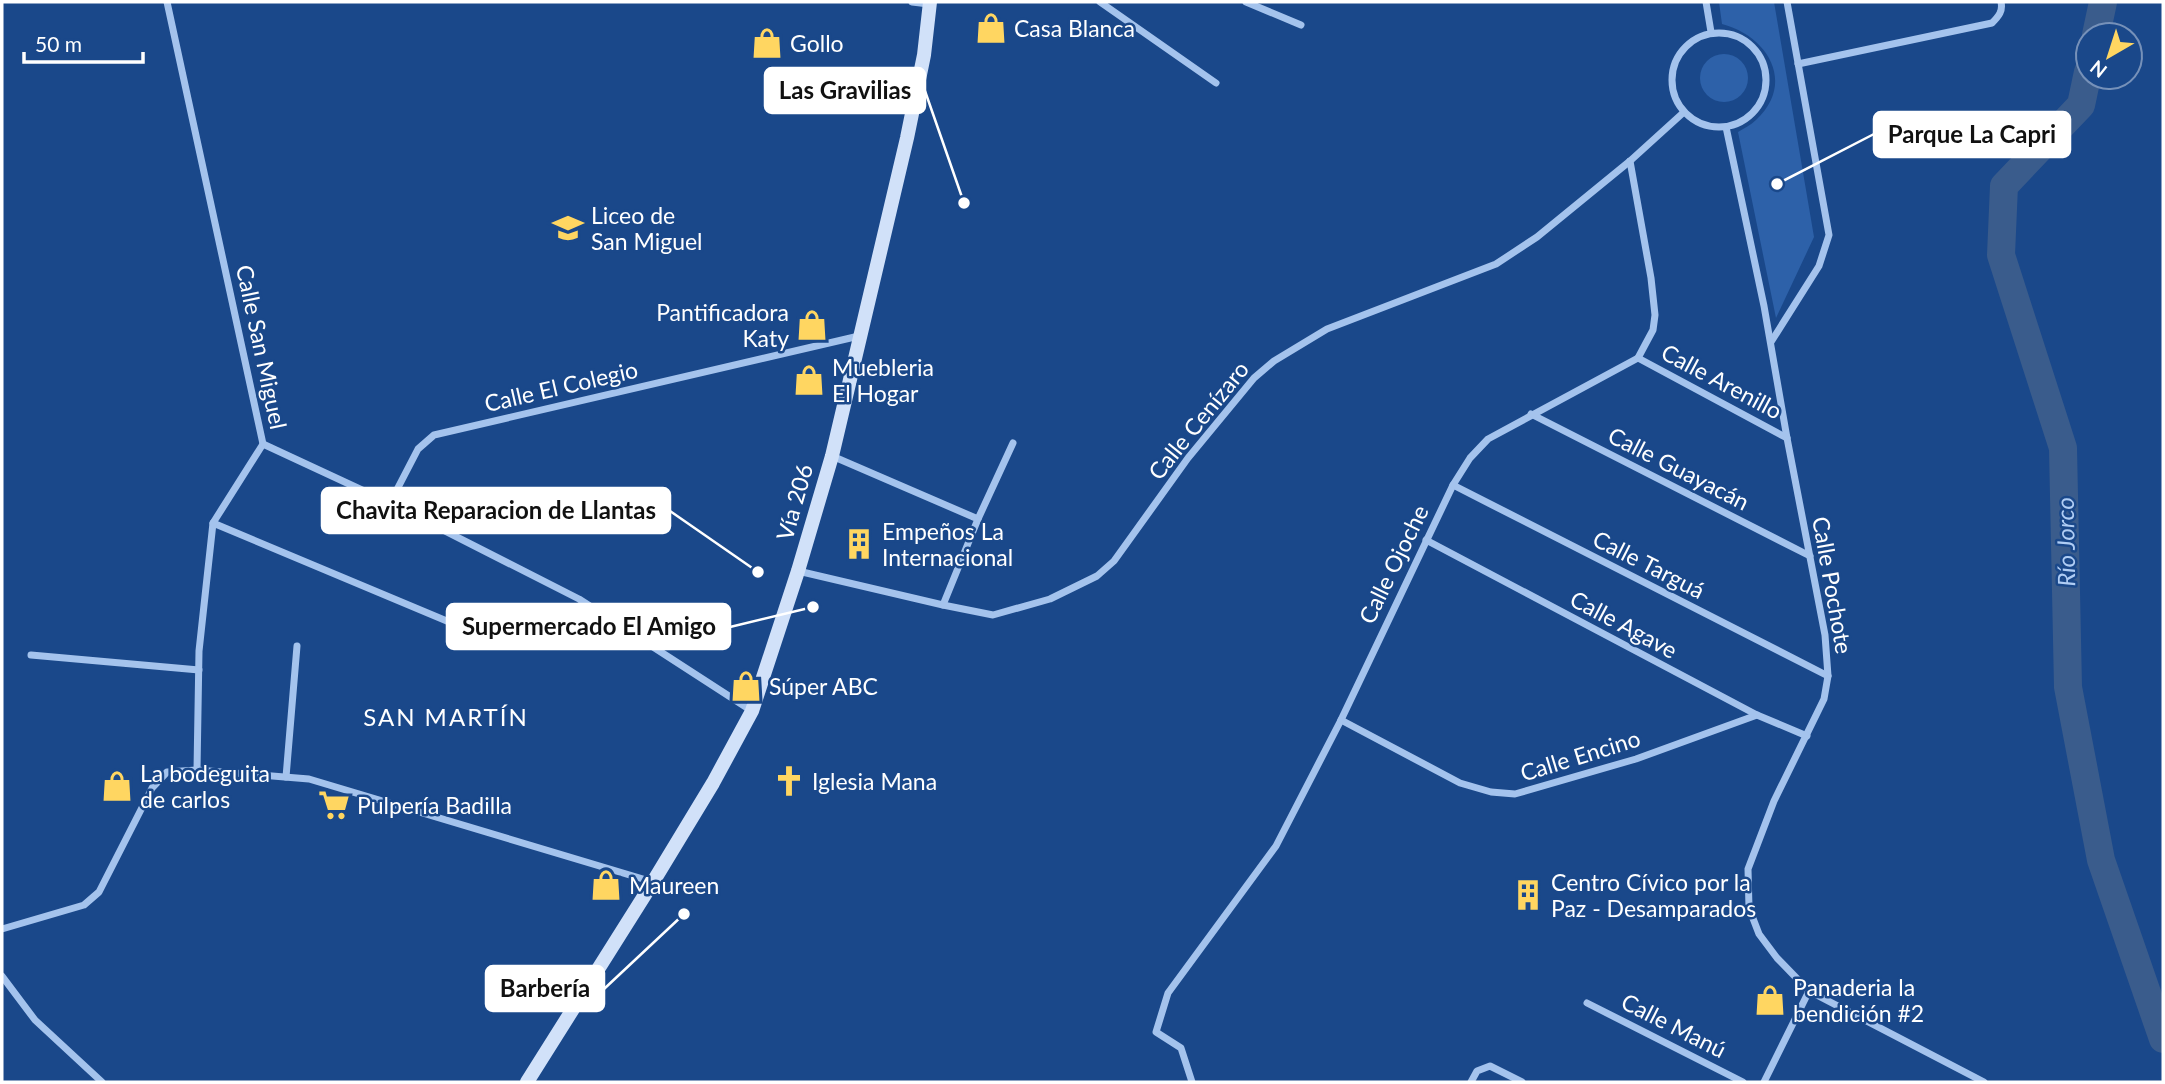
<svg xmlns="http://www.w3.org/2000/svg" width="2165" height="1084" font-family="Lato,sans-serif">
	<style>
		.green { fill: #2d61a9 }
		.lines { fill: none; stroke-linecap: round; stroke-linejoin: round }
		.river { stroke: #3a5c8c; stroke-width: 28 }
		.street { stroke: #a4c3ed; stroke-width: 7 }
		.secondary { stroke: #d1e1f9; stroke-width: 14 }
		.labels { text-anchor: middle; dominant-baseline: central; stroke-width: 5; stroke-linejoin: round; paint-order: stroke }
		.poi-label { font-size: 23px; fill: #fff; stroke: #1a488a; text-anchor: start }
		.street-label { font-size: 23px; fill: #fff; stroke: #1a488a }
		.water-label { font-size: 24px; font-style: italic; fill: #b0cdf4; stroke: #1a488a }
		.neighbourhood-label { font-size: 24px; letter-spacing: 2px; fill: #fff; stroke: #1a488a }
		.leader { fill: none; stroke: #fff; stroke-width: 2.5 }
		.callout-dot { fill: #fff; stroke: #1a488a; stroke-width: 2.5 }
		.callout { fill: #fff; stroke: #fff; stroke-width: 2.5 }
		.callout-label { font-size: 24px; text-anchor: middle; font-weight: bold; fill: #111 }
	</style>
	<rect width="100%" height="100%" fill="#1a488a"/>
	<g class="green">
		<path d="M 1719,2 L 1774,2 L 1814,237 L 1776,318 L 1738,132 C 1744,128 1751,125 1756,120 C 1796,83 1768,36 1722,24 Z"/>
		<circle cx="1724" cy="78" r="24"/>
	</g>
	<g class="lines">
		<g class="river">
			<polyline points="2096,35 2103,2"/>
			<polyline points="2088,72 2081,105 2004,186 2001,255 2063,448 2068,687 2101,860 2163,1039"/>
		</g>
		<g class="street">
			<polyline points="167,2 263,444 390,503 579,599 752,711"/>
			<polyline points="912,2 929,4"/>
			<polyline points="1100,2 1216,83"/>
			<polyline points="1246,2 1301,25"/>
			<polyline points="1706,2 1711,32"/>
			<circle cx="1719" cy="80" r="47"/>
			<path d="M 1798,64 L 1992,23 C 1999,16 2003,11 2001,2"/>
			<polyline points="1726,127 1764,306 1787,438 1825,635 1828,676 1824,699 1774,801 1748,869 1749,908 1759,934 1777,958 1809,991 1984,1082"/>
			<polyline points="1771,342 1819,266 1829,235 1787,2"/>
			<polyline points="1638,358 1787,438"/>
			<polyline points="1531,414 1810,556"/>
			<polyline points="832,456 978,519 943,605"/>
			<polyline points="1453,485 1828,676"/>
			<polyline points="390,503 418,449 434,435 859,336"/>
			<polyline points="978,519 1013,443"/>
			<polyline points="213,523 485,637"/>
			<polyline points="1426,540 1757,715 1807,736"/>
			<polyline points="798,571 943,605 993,615 1050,599 1097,576 1114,561 1188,458 1254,378 1274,361 1327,329 1496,264 1537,237 1630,161 1684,112"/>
			<polyline points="31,655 199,670"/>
			<polyline points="1341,720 1460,783 1491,792 1515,794 1636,759 1757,715"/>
			<polyline points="197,770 199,651 213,523 263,444"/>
			<polyline points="286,777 297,646"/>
			<polyline points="2,929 84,905 99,892 152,788 167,772 197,770 309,779 653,882"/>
			<polyline points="2,976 35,1020 102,1082"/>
			<polyline points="1587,1003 1743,1082"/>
			<polyline points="1192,1082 1181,1048 1156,1032 1168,993 1276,846 1341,720 1453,485 1470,458 1488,439 1638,358 1646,343 1653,330 1655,315 1651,278 1630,161"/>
			<polyline points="1471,1082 1477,1071 1490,1066 1522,1082"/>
			<polyline points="1764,1082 1809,991"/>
		</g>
		<polyline class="secondary" points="527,1082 653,882 713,783 752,711 798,571 832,456 907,138 924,55 930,2"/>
	</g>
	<defs>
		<symbol id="shop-bare" viewBox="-9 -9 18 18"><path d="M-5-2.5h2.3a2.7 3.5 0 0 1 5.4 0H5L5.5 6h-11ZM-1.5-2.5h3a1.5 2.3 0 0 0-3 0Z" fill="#ffd661" stroke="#1a488a" stroke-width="2.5" paint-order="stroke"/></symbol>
		<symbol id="school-bare" viewBox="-9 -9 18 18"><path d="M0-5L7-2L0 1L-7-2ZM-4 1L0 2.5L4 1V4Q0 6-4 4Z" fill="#ffd661" stroke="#1a488a" stroke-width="2.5" paint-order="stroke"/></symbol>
		<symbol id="building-bare" viewBox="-9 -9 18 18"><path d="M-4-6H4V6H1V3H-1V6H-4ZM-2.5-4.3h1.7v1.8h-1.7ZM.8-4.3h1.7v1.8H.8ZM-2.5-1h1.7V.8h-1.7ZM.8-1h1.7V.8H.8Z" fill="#ffd661" stroke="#1a488a" stroke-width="2.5" paint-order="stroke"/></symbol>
		<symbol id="church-bare" viewBox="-9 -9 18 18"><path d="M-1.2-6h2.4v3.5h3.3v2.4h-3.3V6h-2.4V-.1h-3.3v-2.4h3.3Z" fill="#ffd661" stroke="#1a488a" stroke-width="2.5" paint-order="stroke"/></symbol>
		<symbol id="supermarket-bare" viewBox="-9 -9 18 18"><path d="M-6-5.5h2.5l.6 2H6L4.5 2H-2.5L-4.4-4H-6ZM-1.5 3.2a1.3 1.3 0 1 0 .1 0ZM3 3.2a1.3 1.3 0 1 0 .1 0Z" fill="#ffd661" stroke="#1a488a" stroke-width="2.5" paint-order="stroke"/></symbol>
	</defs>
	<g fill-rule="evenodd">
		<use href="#shop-bare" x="969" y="6" width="44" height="44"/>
		<use href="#shop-bare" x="745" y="21" width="44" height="44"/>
		<use href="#school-bare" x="546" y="206" width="44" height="44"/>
		<use href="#shop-bare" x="790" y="303" width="44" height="44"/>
		<use href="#shop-bare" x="787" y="358" width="44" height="44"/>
		<use href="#building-bare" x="837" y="522" width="44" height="44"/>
		<use href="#shop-bare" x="724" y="664" width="44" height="44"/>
		<use href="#church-bare" x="767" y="759" width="44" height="44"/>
		<use href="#shop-bare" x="95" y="764" width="44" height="44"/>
		<use href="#supermarket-bare" x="312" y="783" width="44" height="44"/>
		<use href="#shop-bare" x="584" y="863" width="44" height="44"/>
		<use href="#building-bare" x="1506" y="873" width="44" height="44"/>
		<use href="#shop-bare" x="1748" y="978" width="44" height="44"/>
	</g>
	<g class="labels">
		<g class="poi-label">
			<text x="1014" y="28">Casa Blanca</text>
			<text x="790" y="43">Gollo</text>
			<text x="591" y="215">Liceo de<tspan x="591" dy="26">San Miguel</tspan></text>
			<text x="789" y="312" text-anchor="end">Pantificadora<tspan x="789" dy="26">Katy</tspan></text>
			<text x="832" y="367">Muebleria<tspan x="832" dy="26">El Hogar</tspan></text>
			<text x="882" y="531">Empeños La<tspan x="882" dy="26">Internacional</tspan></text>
			<text x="769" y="686">Súper ABC</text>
			<text x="140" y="773">La bodeguita<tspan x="140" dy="26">de carlos</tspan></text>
			<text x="812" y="781">Iglesia Mana</text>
			<text x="357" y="805">Pulpería Badilla</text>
			<text x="1551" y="882">Centro Cívico por la<tspan x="1551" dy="26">Paz - Desamparados</tspan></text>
			<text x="629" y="885">Maureen</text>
			<text x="1793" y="987">Panaderia la<tspan x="1793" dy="26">bendición #2</tspan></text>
		</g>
		<g class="street-label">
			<text transform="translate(262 347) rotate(78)">Calle San Miguel</text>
			<text transform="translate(1722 381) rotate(28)">Calle Arenillo</text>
			<text transform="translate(561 386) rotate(-13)">Calle El Colegio</text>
			<text transform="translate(1198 420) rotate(-51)">Calle Cenízaro</text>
			<text transform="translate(1679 468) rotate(27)">Calle Guayacán</text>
			<text transform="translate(794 502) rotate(-74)">Vía 206</text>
			<text transform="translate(1393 564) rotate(-64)">Calle Ojoche</text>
			<text transform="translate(1649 564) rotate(27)">Calle Targuá</text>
			<text transform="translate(1833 585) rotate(80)">Calle Pochote</text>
			<text transform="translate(1624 624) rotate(28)">Calle Agave</text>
			<text transform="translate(1580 755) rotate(-17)">Calle Encino</text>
			<text transform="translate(1674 1025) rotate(27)">Calle Manú</text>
		</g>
		<g class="water-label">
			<text transform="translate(2065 542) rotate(-91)">Río Jorco</text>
		</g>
		<g class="neighbourhood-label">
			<text x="446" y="716">SAN MARTÍN</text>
		</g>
	</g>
	<path class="leader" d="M964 203L925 91M1777 184L1874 134M758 572L670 511M813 607L730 627M684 914L604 989"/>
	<g class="callout-dot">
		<circle cx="964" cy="203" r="7"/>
		<circle cx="1777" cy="184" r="7"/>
		<circle cx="758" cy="572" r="7"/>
		<circle cx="813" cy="607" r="7"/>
		<circle cx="684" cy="914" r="7"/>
	</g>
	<g class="callout">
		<rect x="765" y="68" width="160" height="45" rx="7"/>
		<rect x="1874" y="112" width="196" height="45" rx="7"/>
		<rect x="322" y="488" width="348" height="45" rx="7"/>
		<rect x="447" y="604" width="283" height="45" rx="7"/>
		<rect x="486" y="966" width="118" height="45" rx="7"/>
	</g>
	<g class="callout-label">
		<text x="845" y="99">Las Gravilias</text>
		<text x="1972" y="143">Parque La Capri</text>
		<text x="496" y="519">Chavita Reparacion de Llantas</text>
		<text x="589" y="635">Supermercado El Amigo</text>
		<text x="545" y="997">Barbería</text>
	</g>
	<rect width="2165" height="1084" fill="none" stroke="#ffffff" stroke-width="7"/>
	<g transform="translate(2109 56) rotate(219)"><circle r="33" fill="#1a488a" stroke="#7691b9" stroke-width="2"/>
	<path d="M0-5L12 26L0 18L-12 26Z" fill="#ffd661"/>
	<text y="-10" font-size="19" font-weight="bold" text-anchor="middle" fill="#ffffff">N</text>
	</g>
	<path d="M24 52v10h119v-10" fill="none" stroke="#ffffff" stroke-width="3.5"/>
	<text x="35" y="52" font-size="21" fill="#ffffff" stroke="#1a488a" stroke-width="5" paint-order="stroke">50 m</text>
</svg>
